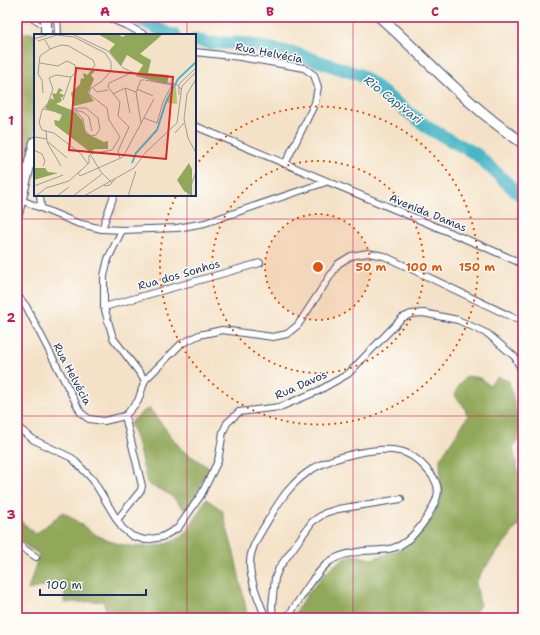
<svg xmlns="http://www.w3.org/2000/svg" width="540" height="635" font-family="'Shantell Sans',sans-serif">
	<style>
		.forest { fill: #91a85a; stroke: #566c5c }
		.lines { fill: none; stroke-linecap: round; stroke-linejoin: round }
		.river { stroke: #4ab6c6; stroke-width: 13 }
		.lane-casing { stroke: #3c4a6e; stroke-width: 4.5 }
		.street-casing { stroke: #3c4a6e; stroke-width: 8 }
		.primary-casing { stroke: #3c4a6e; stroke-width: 12 }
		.lane { stroke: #fff; stroke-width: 3 }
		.street { stroke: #fff; stroke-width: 6 }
		.primary { stroke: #fff; stroke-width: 10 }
		.grid { fill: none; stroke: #c2185b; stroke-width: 1; stroke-opacity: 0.55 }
		.ring { fill: none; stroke: #de5710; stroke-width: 2; stroke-dasharray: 2 4 }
		.labels { text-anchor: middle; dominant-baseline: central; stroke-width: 3; stroke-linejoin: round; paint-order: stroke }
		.street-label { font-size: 11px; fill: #1b2f5e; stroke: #fdfcf7 }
		.water-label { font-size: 12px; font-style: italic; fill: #2b5e82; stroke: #fdfcf7 }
		.inset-river { fill: none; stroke: #4ab6c6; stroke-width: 2 }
		.inset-road { fill: none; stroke: #9d9a9e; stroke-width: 1 }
		.view { fill: #d62828; fill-opacity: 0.15; stroke: #d62828; stroke-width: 2 }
		.inset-edge { fill: none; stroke: #1b2f5e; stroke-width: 2 }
		.centre { fill: #de5710; stroke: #fdfcf7; stroke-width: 2 }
		.ring-label { font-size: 12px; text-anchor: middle; font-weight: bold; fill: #de5710; stroke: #fdfcf7; stroke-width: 3; stroke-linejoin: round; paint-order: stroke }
		.neatline { fill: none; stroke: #c2185b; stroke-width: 1.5 }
		.grid-label { font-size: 13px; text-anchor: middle; font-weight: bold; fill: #c2185b }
	</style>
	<rect width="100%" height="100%" fill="#fdfcf7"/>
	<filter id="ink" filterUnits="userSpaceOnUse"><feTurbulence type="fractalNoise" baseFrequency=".025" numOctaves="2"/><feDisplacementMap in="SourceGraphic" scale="8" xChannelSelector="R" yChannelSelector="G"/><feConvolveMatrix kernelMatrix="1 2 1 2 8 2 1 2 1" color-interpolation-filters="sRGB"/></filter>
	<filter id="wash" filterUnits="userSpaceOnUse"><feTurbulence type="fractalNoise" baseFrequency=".012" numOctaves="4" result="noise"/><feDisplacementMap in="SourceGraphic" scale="16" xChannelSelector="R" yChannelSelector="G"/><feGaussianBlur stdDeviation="0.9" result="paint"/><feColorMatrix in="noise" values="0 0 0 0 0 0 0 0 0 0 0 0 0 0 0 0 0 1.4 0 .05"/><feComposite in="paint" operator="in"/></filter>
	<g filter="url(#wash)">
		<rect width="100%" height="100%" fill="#f4e2c8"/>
		<g class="forest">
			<polygon points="17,32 49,35 35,35 35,129 17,227"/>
			<polygon points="467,376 480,378 489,385 498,377 509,381 520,427 519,438 513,448 518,470 523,479 523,519 481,573 476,583 480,605 472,618 287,618 296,612 306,596 322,577 332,567 342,560 353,555 372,559 405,548 419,535 434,514 441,498 440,459 468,416 463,405 454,395 459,385"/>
			<path d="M 150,409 L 182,450 L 209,468 L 187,511 C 179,506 175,498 167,493 C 161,489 153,488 147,483 L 137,441 L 130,423 L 144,411 Z"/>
			<path d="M 206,499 L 222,510 L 235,557 L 248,618 L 110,618 L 107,613 L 103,601 L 64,603 L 66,581 L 28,590 L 39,554 L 17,540 L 17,518 L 36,534 L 63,512 C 75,519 92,534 104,539 C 127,549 171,552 188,530 C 195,521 200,509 206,499 Z"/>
		</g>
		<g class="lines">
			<g class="river">
				<polyline points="135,17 169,34 175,35"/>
				<polyline points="195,40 209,43 239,43 297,54 360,75 430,129 476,154 523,198"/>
			</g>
		</g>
	</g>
	<g filter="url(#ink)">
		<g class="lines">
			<defs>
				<polyline id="lane" points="28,17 44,26"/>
				<g id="street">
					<polyline points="57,17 58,35"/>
					<polyline points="107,17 130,27 145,35"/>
					<polyline points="195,52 240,57 304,68 314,75 318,87 315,103 285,164"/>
					<polyline points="195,126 487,248 523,264"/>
					<polyline points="40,195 41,208 77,223 102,229 122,230 177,228 205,223 326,182"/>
					<polyline points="21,200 41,208"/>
					<polyline points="102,229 114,195"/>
					<polyline points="122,230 108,259 104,276 104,307 113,338 145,380"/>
					<polyline points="17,250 17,249"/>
					<polyline points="17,295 26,306 81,413 89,419 104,421 125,416 138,401 145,380 181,344 199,335 222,330 273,337 287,334 298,325 338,264 351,256 368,253 384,256 516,319 523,319"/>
					<polyline points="104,307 260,263"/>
					<polyline points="17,427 34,440 72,458 93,480 122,528 132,536 145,540 162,537 178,528 201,495 218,461 223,432 227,423 239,412 280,407 318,391 348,374 402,318 411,314 423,313 458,320 488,334 515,357 523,373"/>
					<polyline points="117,520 141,490 142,486 125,416"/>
					<polyline points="17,544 36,557"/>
					<path d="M 266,618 C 260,604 250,581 250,566 C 249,549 259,536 267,522 C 280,500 291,482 314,468 C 334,457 376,446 399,451 C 411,453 422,463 430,473 C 437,481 440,490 436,500 C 429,517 411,544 393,548 C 383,551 372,550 363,551 C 351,553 338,555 329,562 C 314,574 300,600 289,615 L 285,618"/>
					<polyline points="273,618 272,606 275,578 279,568 312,522 325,513 338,509 401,499"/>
					<polyline points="522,618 523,617"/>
				</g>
				<g id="primary">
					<path d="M 380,17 C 427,59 470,108 523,143"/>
					<polyline points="46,35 46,17"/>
					<polyline points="17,214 35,142"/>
				</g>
			</defs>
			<use href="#lane" class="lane-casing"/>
			<use href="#street" class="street-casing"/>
			<use href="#primary" class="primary-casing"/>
			<use href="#lane" class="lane"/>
			<use href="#street" class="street"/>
			<use href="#primary" class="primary"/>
		</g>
	</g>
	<path class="grid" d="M 187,17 L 187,35M 353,17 L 353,618M 187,195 L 187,618M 17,219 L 523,219M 17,416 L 523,416"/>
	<circle cx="318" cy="267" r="53" fill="#de5710" fill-opacity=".12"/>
	<g class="ring">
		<circle cx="318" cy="267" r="53"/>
		<circle cx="318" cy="267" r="106"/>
		<path d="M195 166A159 159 0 1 1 176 196"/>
	</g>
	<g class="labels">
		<g class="street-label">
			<text transform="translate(269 53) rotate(11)">Rua Helvécia</text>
			<text transform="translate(428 213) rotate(22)">Avenida Damas</text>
			<text transform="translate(179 275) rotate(-16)">Rua dos Sonhos</text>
			<text transform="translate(72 374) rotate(62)">Rua Helvécia</text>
			<text transform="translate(301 385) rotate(-24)">Rua Davos</text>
		</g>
		<g class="water-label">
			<text transform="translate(393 100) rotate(38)">Rio Capivari</text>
		</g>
	</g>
	<g transform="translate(34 34)">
		<rect width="162" height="162" fill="#f4e2c8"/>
		<path d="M 142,52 L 143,70 L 134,69 L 133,68 Z" fill="#b7c264"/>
		<path d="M 64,0 L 85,0 L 88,3 L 94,0 L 129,0 L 106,20 L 117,26 L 114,39 L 135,41 L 133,50 L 102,42 L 109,31 L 93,21 L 87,32 L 75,17 L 81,10 ZM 58,36 L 61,37 L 57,41 L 60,45 L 54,59 L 60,67 L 40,72 L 37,59 L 46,50 L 47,44 L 50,45 L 49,39 L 54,41 ZM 25,54 L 29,56 L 25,59 L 30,61 L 28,64 L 26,62 L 28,67 L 22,70 L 40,77 L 48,86 L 52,99 L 70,108 L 74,107 L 74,115 L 61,115 L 56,118 L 21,91 L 20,86 L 25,87 L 28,81 L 11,74 L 17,64 L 20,66 L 18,59 L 22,60 ZM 155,129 L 158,135 L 158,162 L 150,157 L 143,146 ZM 0,134 L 11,134 L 14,138 L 24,139 L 0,146 Z" fill="#91a85a"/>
		<path class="inset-river" d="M 98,129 L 102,119 L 123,96 L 132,68 L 144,45 L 162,28"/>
		<path class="inset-road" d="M 38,0 L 74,17 L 89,34 L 119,47 L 142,50 L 147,55M 0,5 L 16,0M 11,6 L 16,15 L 27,11 L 35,12 L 59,26 L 61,31 L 54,41M 4,7 L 23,1 L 40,3 L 71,19 L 77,28 L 77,37 L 68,47 L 56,55 L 55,60 L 73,74 L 75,86 L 86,103 L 78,116 L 56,120M 6,29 L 24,32 L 33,27 L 41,31 L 42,38 L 37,43 L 22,41 L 15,44 L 19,55 L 14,69 L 8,76 L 5,89 L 8,96 L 20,99 L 47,120 L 54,130M 162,45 L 153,60 L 150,85 L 154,104 L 162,119M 58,53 L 63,58 L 74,56M 91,54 L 96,79M 103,55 L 119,62M 9,59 L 8,46 L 4,40 L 6,22 L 16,15M 79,60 L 91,54 L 102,58M 145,61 L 145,50 L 162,34M 29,66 L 37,43M 9,75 L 29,79 L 32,79 L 40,75 L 45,74 L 52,74 L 64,84 L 66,95 L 62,101 L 57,102 L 51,97 L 49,85 L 40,75M 41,76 L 49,78 L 55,83 L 58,97M 110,84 L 123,89 L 129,68 L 138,51 L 111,46M 107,89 L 102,58 L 107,46 L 110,46M 12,97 L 13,107 L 33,124M 141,99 L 150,89M 1,103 L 13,105M 13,108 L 27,132M 0,116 L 8,120 L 11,127 L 9,132M 56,120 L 67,138 L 78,149M 55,121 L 55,129 L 44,139 L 46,142 L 89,123 L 120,65M 86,124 L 84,117 L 95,93 L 84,82 L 86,68 L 74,53 L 75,49 L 97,39M 100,134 L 112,118 L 143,89 L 148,52 L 162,38M 0,152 L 29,141M 70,152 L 76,151 L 81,145M 2,162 L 12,154 L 35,147 L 47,136M 23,162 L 35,153M 39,162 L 68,140M 50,162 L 100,134M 94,162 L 102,137M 153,162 L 162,138"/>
		<path class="view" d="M 42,34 L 139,43 L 132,125 L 35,116 Z"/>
		<rect width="162" height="162" class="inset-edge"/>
	</g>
	<circle cx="318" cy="267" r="6" class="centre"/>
	<g class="ring-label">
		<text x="371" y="271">50 m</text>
		<text x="424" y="271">100 m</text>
		<text x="477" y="271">150 m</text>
	</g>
	<rect width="540" height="635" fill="none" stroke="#fdfcf7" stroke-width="44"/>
	<path d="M40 589v6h106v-6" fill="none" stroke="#1b2f5e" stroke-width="2"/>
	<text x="46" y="589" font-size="12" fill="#1b2f5e" stroke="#fdfcf7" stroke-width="3" paint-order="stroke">100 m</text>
	<rect x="22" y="22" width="496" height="591" class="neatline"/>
	<g class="grid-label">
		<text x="105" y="16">A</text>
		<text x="270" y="16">B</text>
		<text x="435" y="16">C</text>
		<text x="11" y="125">1</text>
		<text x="11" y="322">2</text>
		<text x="11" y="519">3</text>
	</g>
</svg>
